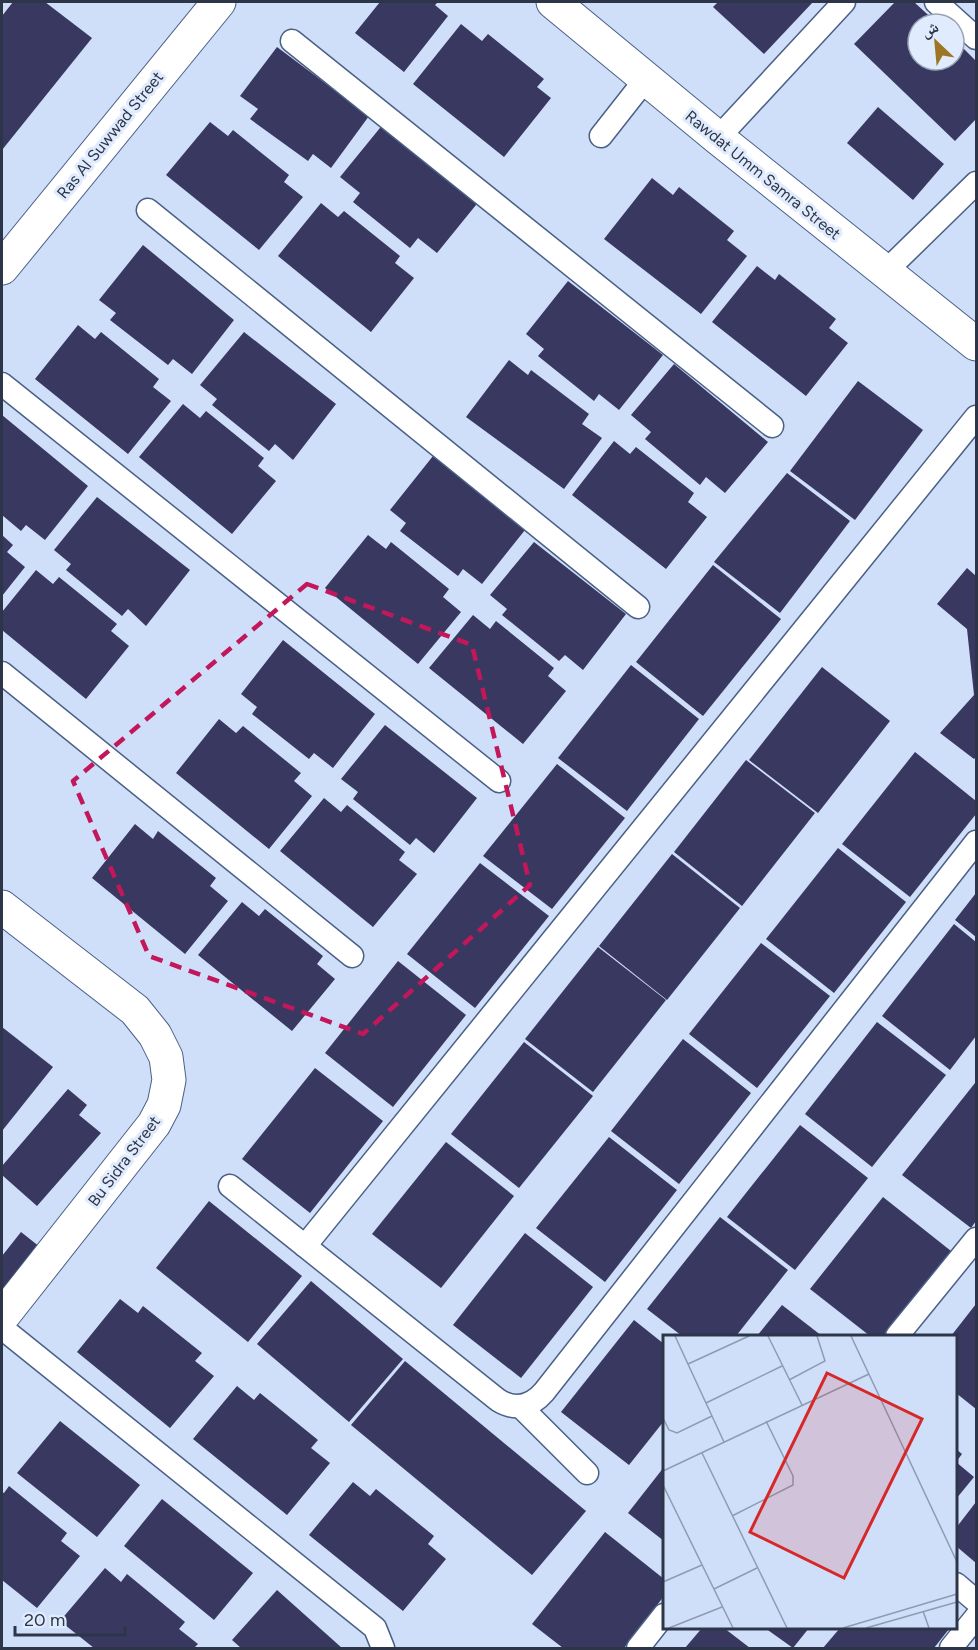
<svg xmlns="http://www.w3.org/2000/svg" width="978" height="1650" font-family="Figtree,'Noto Naskh Arabic',sans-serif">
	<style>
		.building { fill: #383860 }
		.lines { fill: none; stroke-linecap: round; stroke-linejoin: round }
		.lane-casing { stroke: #4a6086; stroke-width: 25 }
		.street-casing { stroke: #4a6086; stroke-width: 35 }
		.lane { stroke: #fff; stroke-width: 22 }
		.street { stroke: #fff; stroke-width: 33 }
		.marked { fill: none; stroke: #c2185b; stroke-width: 4.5; stroke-dasharray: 12 8; stroke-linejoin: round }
		.labels { text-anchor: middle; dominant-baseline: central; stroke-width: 6; stroke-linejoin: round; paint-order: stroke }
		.street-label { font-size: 16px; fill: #2c3648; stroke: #e1ebfe }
		.inset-road { fill: none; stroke: #8e9bb2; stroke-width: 1.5 }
		.view { fill: #d62828; fill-opacity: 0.15; stroke: #d62828; stroke-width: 3 }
		.inset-edge { fill: none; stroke: #2c3648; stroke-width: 3 }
	</style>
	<rect width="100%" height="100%" fill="#cfdef9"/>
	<g class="building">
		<polygon points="13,2 45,2 92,38 2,150 2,16"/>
		<polygon points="380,2 438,2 435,5 448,16 404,72 355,33"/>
		<polygon points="718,2 813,2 764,54 713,7"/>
		<polygon points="895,2 914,2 938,24 918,24 918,60 954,60 954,39 976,61 976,119 955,141 854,44"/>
		<polygon points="461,24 482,41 488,34 544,79 537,87 551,98 504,157 413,84"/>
		<polygon points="277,47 369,116 331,168 313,154 308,161 250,119 258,109 240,96"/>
		<polygon points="878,107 944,164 913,200 847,143"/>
		<polygon points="210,122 228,136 233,130 289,175 284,182 303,197 259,250 166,175"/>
		<polygon points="384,123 480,200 437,253 418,238 410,248 353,202 360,193 340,177"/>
		<polygon points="652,178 673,195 679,187 734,231 727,240 747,256 701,314 604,239"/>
		<polygon points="321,203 338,217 344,211 400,256 395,263 414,278 371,332 278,256"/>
		<polygon points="143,245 234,320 192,374 173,359 168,365 110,320 116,313 99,300"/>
		<polygon points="757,266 775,280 779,274 836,319 829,328 848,343 806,396 712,322"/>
		<polygon points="568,281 663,355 619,410 599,394 594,401 538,356 544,349 526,334"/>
		<polygon points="78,325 95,339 101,332 159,379 153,387 171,401 128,454 35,379"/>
		<polygon points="244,332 336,404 293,460 275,444 269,451 212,405 217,399 200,385"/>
		<polygon points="509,360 528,375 531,370 589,414 582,424 602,438 564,489 466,417"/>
		<polygon points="674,364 768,442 725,493 706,477 700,485 645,439 651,432 631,415"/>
		<polygon points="858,381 923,430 855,520 790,471"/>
		<polygon points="183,404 200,418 206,411 264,458 258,466 276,481 232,534 139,457"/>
		<polygon points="2,415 88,486 45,540 26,525 21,531 2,515"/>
		<polygon points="614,441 630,454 636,447 694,493 688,502 707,517 666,569 572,495"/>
		<polygon points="433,456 525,530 482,584 463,569 458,576 400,531 406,523 390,510"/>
		<polygon points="787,473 850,521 780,613 714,562"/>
		<polygon points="97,497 190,570 146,626 128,609 122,616 66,570 71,564 54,550"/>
		<polygon points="2,535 13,545 7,552 25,567 2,596"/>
		<polygon points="368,535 386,549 391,542 449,589 443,597 461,612 418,664 325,588"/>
		<polygon points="534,542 626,614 583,670 565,655 559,661 502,615 507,609 490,595"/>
		<polygon points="713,565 781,619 703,716 636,662"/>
		<polygon points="967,568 976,576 976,757 974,759 940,733 974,695 967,629 937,604"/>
		<polygon points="36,570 53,584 59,577 117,624 111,631 129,646 86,699 2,630 2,612"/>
		<polygon points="473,615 490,629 496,621 554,668 548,676 566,691 523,744 429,668"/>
		<polygon points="283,640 375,714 333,768 314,753 309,759 252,714 257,707 241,694"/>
		<polygon points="631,665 699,719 627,811 558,758"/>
		<polygon points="822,667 890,721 818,813 749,760"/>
		<polygon points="219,719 236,733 243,726 301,773 294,781 312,796 269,849 176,773"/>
		<polygon points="385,725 477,798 434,853 416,838 410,845 353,799 358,792 341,779"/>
		<polygon points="915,752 976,801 976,814 910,897 842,844"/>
		<polygon points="746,760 815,813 742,906 674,852"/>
		<polygon points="557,764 625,818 552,909 483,856"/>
		<polygon points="324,798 341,812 347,805 405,852 399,860 417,874 373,927 280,851"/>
		<polygon points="135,824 153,839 158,831 216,878 210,886 228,901 185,954 92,878"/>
		<polygon points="838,848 906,902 834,993 766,939"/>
		<polygon points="672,854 740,908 667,1000 599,946"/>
		<polygon points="480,863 549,916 475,1008 407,954"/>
		<polygon points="976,893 976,937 955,920"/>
		<polygon points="242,902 259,916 265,909 323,956 317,964 335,979 292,1031 198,955"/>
		<polygon points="954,924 976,942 976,1036 950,1070 882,1016"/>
		<polygon points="761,943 830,996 757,1088 689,1034"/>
		<polygon points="598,947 666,1000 593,1092 525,1039"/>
		<polygon points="398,961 466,1015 393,1107 325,1053"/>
		<polygon points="877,1022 946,1075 872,1167 805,1114"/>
		<polygon points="2,1027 53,1067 2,1131"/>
		<polygon points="683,1039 751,1093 679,1184 611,1131"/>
		<polygon points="524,1042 593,1096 519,1188 451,1134"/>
		<polygon points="315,1068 383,1121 310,1213 242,1159"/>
		<polygon points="975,1083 976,1221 971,1228 902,1175"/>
		<polygon points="68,1089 87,1105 79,1115 101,1133 37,1206 2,1175 2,1166"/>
		<polygon points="800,1125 868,1178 795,1270 727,1217"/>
		<polygon points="609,1137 677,1190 605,1282 536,1228"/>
		<polygon points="446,1142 514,1196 441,1288 372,1234"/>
		<polygon points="883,1197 951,1251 883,1336 870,1336 810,1289"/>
		<polygon points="209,1201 302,1276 248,1342 156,1268"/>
		<polygon points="720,1217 788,1270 736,1336 682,1336 647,1309"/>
		<polygon points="21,1232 45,1251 2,1305 2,1256"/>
		<polygon points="525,1233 593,1287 521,1378 453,1325"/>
		<polygon points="311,1281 403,1359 349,1422 257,1344"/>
		<polygon points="120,1299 138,1313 143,1306 202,1353 195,1361 214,1376 170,1428 77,1352"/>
		<polygon points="976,1304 976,1409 956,1393 956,1336 951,1336"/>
		<polygon points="782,1305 822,1336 757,1336"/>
		<polygon points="634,1320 664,1344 664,1421 629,1465 561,1412"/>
		<polygon points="405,1361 586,1511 532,1575 351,1425"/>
		<polygon points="237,1386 254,1400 260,1393 318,1440 311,1448 330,1463 287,1515 193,1439"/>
		<polygon points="60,1421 140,1485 97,1537 17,1473"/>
		<polygon points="956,1449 962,1454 956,1462"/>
		<polygon points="956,1462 974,1477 956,1499"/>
		<polygon points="664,1467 664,1541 628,1513"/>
		<polygon points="353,1482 370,1496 376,1489 434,1536 428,1544 446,1559 403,1611 309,1535"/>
		<polygon points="9,1486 67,1533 61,1541 80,1556 37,1608 2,1580 2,1492 4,1493"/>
		<polygon points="162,1499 253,1573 214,1620 124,1546"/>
		<polygon points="976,1502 976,1563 956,1546 956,1528"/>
		<polygon points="605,1532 664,1579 664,1596 624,1648 563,1648 532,1624"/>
		<polygon points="105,1568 121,1582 127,1574 185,1622 179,1629 198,1644 194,1648 94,1648 60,1621"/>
		<polygon points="277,1590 342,1648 241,1648 232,1640"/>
		<polygon points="702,1628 724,1628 750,1648 685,1648"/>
		<polygon points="765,1628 809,1628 793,1648"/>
		<polygon points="840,1628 946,1628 949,1629 934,1648 823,1648"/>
	</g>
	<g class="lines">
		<defs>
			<g id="lane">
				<polyline points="936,2 976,38"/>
				<polyline points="292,41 772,426"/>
				<polyline points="601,136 645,80"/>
				<polyline points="718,138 844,2"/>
				<polyline points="148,210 638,607"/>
				<polyline points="885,272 976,183"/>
				<polyline points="2,384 499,781"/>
				<path d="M 976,417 L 305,1246 L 498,1400 C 515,1411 531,1407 544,1392 L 976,842"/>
				<polyline points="2,673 352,956"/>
				<polyline points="230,1186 305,1246"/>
				<polyline points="2,1328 375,1628 383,1648"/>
				<polyline points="897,1336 976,1239"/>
				<polyline points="521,1407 587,1473"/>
				<polyline points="956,1584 976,1601"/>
				<polyline points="638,1648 664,1615"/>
				<polyline points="951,1648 976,1617"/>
			</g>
			<g id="street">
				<polyline points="553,2 718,138 976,344"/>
				<polyline points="2,268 219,2"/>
				<polyline points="2,907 135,1010 155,1035 166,1057 169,1080 164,1105 154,1124 2,1317"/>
			</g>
		</defs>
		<use href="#lane" class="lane-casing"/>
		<use href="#street" class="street-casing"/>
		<use href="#lane" class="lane"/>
		<use href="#street" class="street"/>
	</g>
	<path class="marked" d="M 307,584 L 472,645 L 530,885 L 363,1034 L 149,956 L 73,781 Z"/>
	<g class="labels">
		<g class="street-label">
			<text transform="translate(110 135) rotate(-51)">Ras Al Suwwad Street</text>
			<text transform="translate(763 175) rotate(39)">Rawdat Umm Samra Street</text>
			<text transform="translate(124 1161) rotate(-53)">Bu Sidra Street</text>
		</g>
	</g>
	<g transform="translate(663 1335)">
		<rect width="294" height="294" fill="#cfdef9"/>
		<path class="inset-road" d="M 12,1 L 61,107M 105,1 L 139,70M 188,1 L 294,227M 25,29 L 86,1M 126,45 L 162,26 L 154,1M 43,68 L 119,31M 0,83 L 6,95 L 14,98 L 49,81M 39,118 L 124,293M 0,136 L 206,39M 0,150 L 70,293M 69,181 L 130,150 L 130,141 L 103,86M 0,247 L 39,230M 51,254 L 94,233M 260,276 L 266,293M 6,293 L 59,272M 180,293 L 294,259M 203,293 L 294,267"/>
		<path class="view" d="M 164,38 L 259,84 L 181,243 L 87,197 Z"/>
		<rect width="294" height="294" class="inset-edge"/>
	</g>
	<rect width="978" height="1650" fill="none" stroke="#2c3648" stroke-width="6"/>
	<g transform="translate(936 42) rotate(334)"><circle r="28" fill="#e1ebfe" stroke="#99a3b5" stroke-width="1.5"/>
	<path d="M0-4.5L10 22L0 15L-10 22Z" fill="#9d7623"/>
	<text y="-9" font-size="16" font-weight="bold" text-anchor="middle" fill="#2c3648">ش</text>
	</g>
	<path d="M15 1626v9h110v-9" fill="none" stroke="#2c3648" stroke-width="3"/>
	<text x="24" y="1626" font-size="18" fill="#2c3648" stroke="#e1ebfe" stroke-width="4.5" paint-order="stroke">20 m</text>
</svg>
